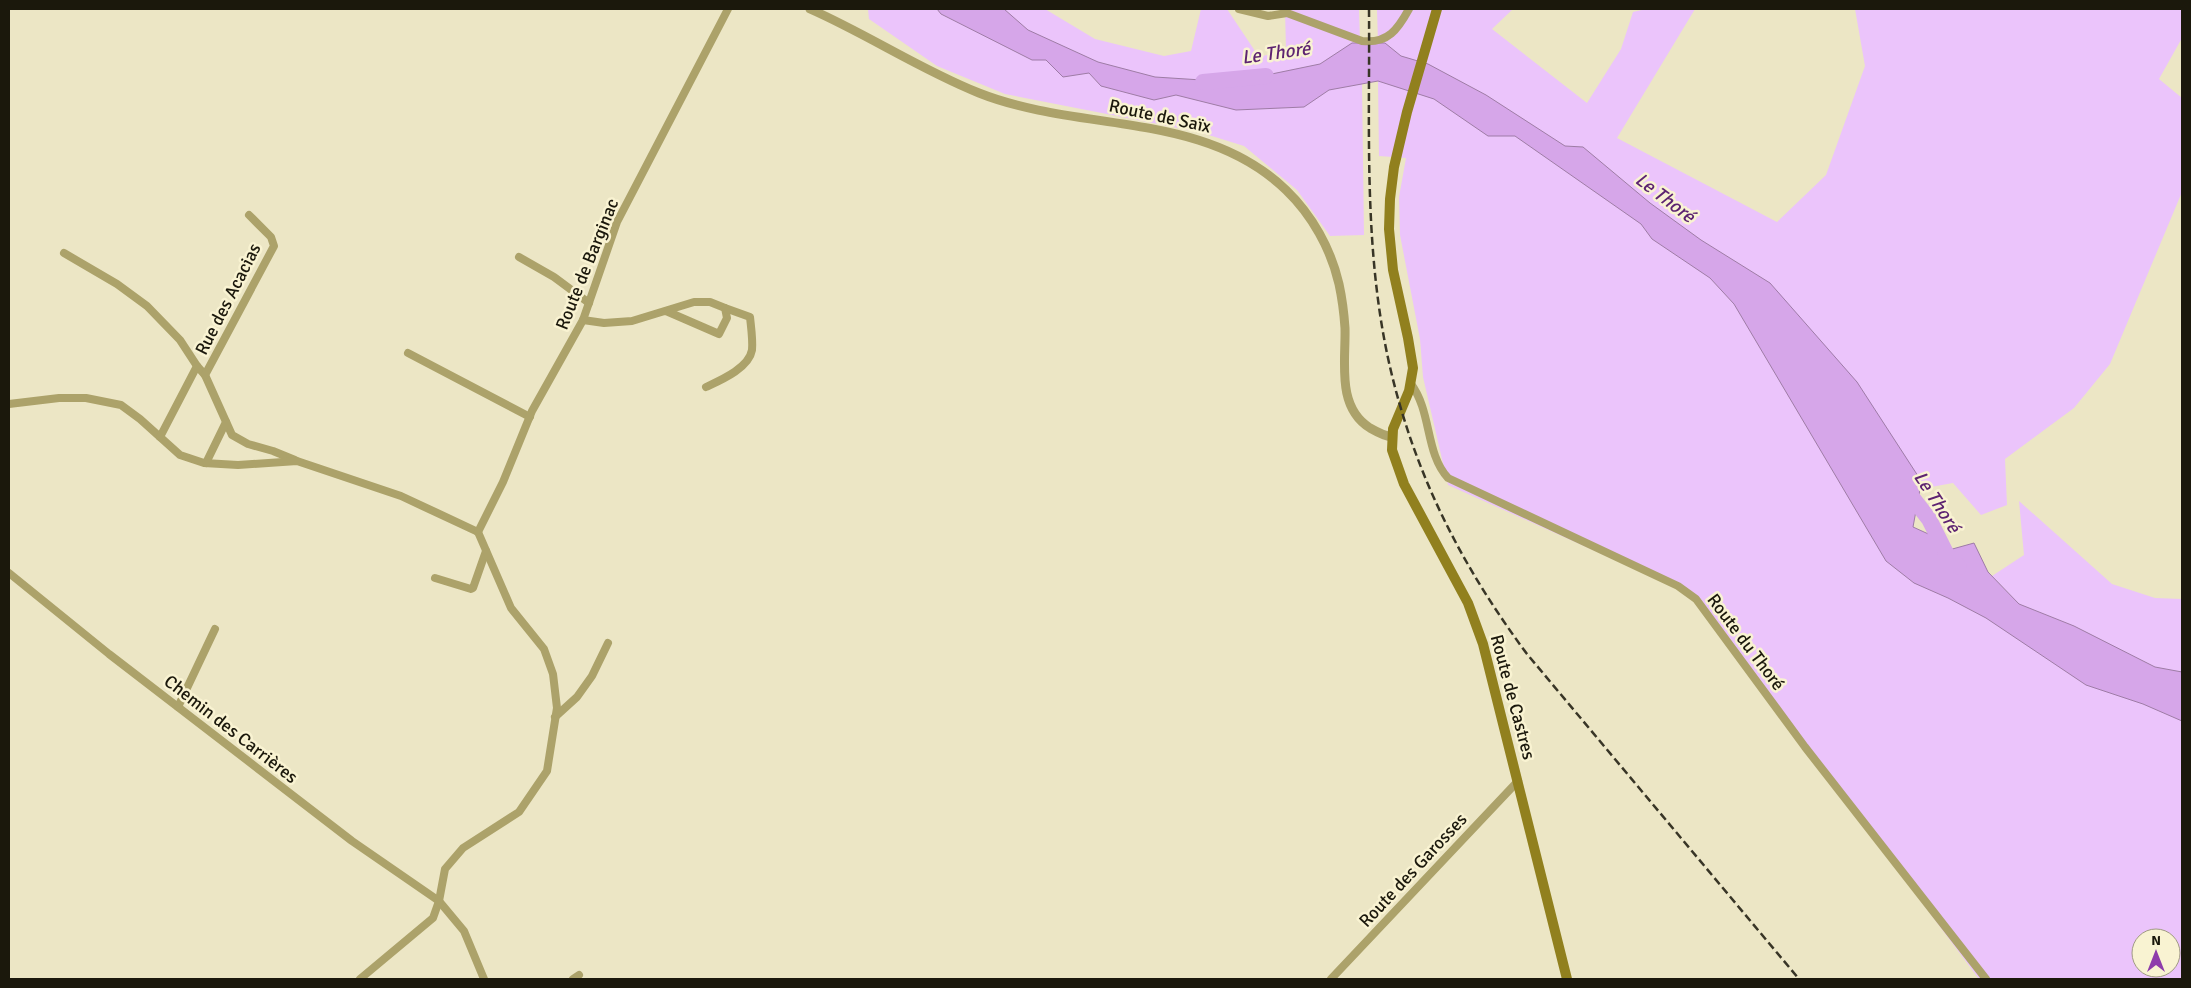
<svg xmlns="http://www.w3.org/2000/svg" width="2191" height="988" font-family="Signika,sans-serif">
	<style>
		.green { fill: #ebc4fb; fill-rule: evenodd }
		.water { fill: #d6a6e9; stroke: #9e7ba7 }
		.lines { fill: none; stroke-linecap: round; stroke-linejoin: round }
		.river { stroke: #d6a6e9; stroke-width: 16 }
		.minor { stroke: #aca26a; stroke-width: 8 }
		.tertiary { stroke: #aca26a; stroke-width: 9 }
		.secondary { stroke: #91801e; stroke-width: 10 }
		.rail { stroke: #383526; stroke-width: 2.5; stroke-dasharray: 8 4; stroke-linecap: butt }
		.labels { text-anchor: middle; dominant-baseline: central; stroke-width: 5; stroke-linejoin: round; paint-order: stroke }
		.street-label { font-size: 18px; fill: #1b180c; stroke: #f9f3d2 }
		.water-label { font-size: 19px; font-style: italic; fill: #5d2371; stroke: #f9f3d2 }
	</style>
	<rect width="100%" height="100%" fill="#ece6c5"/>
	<g class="green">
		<polygon points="868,9 937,9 941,14 1032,60 1046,60 1063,77 1089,73 1101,86 1154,100 1176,95 1236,110 1304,107 1329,90 1362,84 1364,235 1330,236 1297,190 1244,146 1199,132 1005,94 937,66 869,19"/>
		<polygon points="1004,9 1045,9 1095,39 1164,56 1191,51 1201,9 1227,9 1259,57 1286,50 1285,9 1359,9 1360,43 1352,43 1320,64 1233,82 1155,77 1098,62 1028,30"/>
		<polygon points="1377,9 1513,9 1492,29 1587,103 1621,49 1633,12 1646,9 1695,9 1617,138 1777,222 1826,175 1865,66 1855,9 2182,9 2182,38 2159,79 2182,98 2182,192 2110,364 2074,408 2005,459 2007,505 1981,515 1953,483 1920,489 1918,476 1770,283 1701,240 1650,203 1583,147 1565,146 1486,95 1428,64 1401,56 1385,43 1378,43"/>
		<path d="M 1378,81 L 1434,99 L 1488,136 L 1515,136 L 1641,224 L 1652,239 L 1710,278 L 1734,304 L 1886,561 L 1914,583 L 1948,598 L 1986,618 L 2086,685 L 2143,704 L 2182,721 L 2182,979 L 1979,979 L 1702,608 L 1682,590 L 1448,485 L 1423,377 L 1420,339 L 1400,235 L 1399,197 L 1406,158 L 1379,156 ZM 2141,938 L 2171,938 L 2171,968 L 2141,968 Z"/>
		<polygon points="2019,501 2112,584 2155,598 2182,599 2182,672 2155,667 2074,626 2019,604 1992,576 2024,555"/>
	</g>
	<polygon class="water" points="937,9 1004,9 1028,30 1098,62 1155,77 1233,82 1320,64 1352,43 1385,43 1401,56 1428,64 1486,95 1565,146 1583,147 1650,203 1701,240 1770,283 1857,382 1918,476 1920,489 1913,527 1935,537 1938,553 1974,543 1988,572 2019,604 2074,626 2155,667 2182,672 2182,721 2143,704 2086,685 1986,618 1948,598 1914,583 1886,561 1734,304 1710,278 1652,239 1641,224 1515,136 1488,136 1434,99 1378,81 1329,90 1304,107 1236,110 1176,95 1154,100 1101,86 1089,73 1063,77 1046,60 1032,60 941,14"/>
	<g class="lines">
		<g class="river">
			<polyline points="1203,82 1266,76"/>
			<polyline points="1904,487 1929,519 1947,555 1959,567"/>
		</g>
		<g class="minor">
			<path d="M 1239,9 L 1268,16 L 1287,13 L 1362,41 C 1388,44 1398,29 1409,9"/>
			<polyline points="64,253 117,284 147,306 180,340 197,366 205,375 232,435 248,444 273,451 295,460"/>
			<polyline points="519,257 554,277 589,303"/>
			<polyline points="583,320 604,323 632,321 694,302 710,302 725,308 727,318 719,334 666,311"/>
			<polyline points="408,353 530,417"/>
			<polyline points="205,375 274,246 271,237 249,215"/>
			<path d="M 1411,384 C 1432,412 1425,453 1448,478 L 1678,586 L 1696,599 L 1805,747 L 1986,979"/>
			<path d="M 706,387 C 721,380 749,368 752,350 C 753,340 751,327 750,317 L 725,308"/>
			<polyline points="9,404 59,398 86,398 121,405 140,419 180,455 204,463 238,465 297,461 401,496 478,532"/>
			<polyline points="160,437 197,366"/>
			<polyline points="206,463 226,422"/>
			<polyline points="478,532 503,482 532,411 583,320 617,222 728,9"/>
			<polyline points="9,573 109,654 352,841 439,901 464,931 484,979"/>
			<polyline points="435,578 471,589 473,588 486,551"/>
			<polyline points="178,707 215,629"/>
			<polyline points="555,717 577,697 592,676 608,643"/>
			<polyline points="360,979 433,918 439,901 445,869 463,848 519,812 547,771 557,708 553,674 544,649 511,608 478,532"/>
			<polyline points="573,979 579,975"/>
			<polyline points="1331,979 1518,781"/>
		</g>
		<path class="tertiary" d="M 810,9 C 867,34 921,70 979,93 C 1080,133 1203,110 1286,190 C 1312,215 1331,249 1339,284 C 1342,298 1344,313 1345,328 C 1346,361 1336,407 1370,428 C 1377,432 1384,436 1392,437"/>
		<polyline class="secondary" points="1437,9 1407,112 1394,167 1390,199 1389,229 1393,270 1408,338 1413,368 1409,391 1393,429 1392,450 1404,484 1468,603 1483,644 1567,979"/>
		<path class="rail" d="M 1369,9 C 1370,127 1363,250 1390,367 C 1415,475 1461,565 1527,654 L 1799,979"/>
	</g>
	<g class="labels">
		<g class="street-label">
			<text transform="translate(1160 116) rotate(12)">Route de Saïx</text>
			<text transform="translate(587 264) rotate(-68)">Route de Barginac</text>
			<text transform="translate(228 299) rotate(-63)">Rue des Acacias</text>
			<text transform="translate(1746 642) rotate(53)">Route du Thoré</text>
			<text transform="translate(1513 697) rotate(75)">Route de Castres</text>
			<text transform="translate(231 729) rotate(38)">Chemin des Carrières</text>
			<text transform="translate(1413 870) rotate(-47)">Route des Garosses</text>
		</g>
		<g class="water-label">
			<text transform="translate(1276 53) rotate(-8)">Le Thoré</text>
			<text transform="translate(1665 198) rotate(37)">Le Thoré</text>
			<text transform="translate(1937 502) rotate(57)">Le Thoré</text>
		</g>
	</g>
	<rect width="2191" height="988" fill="none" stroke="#1b180c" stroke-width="20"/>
	<g transform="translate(2156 953)"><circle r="24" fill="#f9f3d2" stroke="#a09b83"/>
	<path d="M0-4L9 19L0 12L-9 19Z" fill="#8e3cab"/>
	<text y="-8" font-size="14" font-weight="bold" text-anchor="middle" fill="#1b180c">N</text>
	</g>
</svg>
